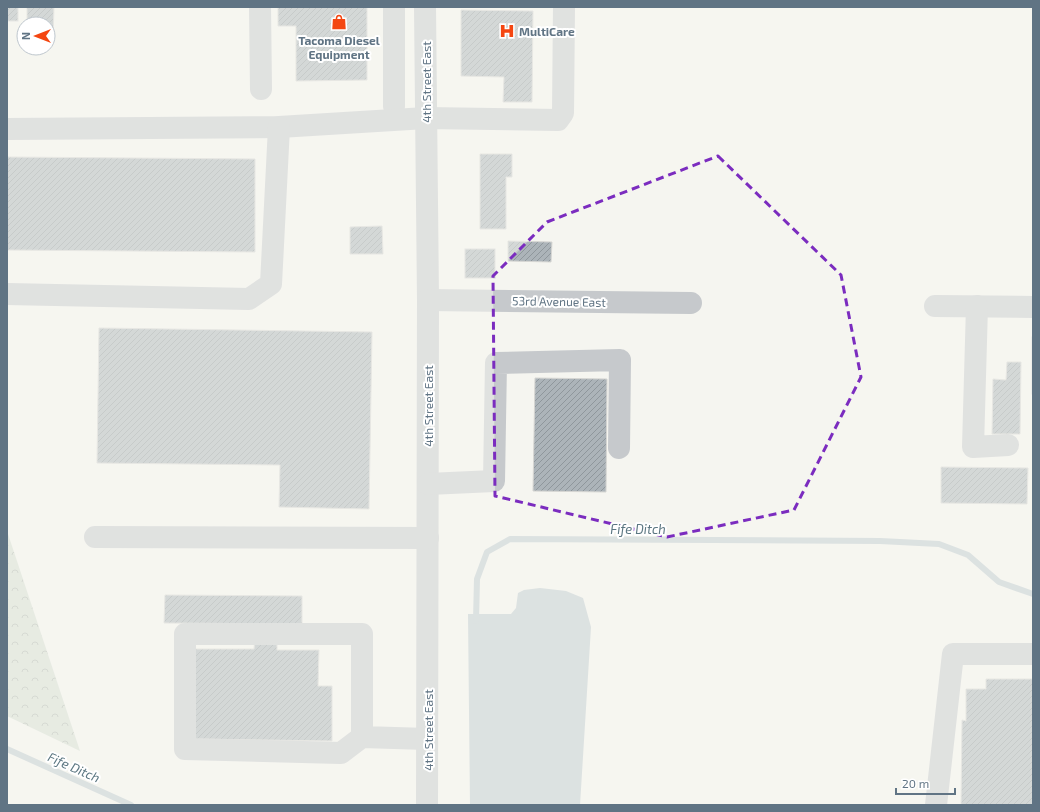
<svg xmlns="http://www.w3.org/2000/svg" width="1040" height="812" font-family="'Exo 2',sans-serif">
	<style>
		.forest { fill: url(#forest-crowns) }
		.water { fill: #bdc9ce }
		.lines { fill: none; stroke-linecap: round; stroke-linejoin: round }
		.stream { stroke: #bdc9ce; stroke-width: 6 }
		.building { fill: url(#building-hatch); stroke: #d6d6d3 }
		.minor { stroke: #c6c9cc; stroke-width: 22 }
		.marked { fill: none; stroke: #7b2cbf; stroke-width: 3; stroke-dasharray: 8 5; stroke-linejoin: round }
		.labels { text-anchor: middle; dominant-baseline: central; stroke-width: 4; stroke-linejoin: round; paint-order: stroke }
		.poi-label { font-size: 12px; font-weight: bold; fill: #607484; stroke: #fff; text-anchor: start }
		.street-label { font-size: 12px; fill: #607484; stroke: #fff }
		.water-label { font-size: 13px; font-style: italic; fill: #5c7782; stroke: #fff }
	</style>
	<defs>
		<pattern id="forest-crowns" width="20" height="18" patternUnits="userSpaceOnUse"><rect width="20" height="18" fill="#d5ddd1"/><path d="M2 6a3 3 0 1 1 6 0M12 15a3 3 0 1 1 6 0" fill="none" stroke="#b0b8af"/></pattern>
		<pattern id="building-hatch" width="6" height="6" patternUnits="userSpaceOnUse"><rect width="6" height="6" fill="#acb4b9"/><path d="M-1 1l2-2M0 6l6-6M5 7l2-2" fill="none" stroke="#8f979c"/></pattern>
	</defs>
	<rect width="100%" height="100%" fill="#f5f5f0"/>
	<polygon class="forest" points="7,531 80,751 7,716"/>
	<polygon class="water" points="540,588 566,591 583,598 591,627 580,805 470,805 468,614 511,614 516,608 518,593 524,590"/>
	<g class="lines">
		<g class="stream">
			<polyline points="476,621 477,579 487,552 510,539 880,541 939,544 968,555 999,582 1033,594"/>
			<polyline points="7,749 131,805"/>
		</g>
	</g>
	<g class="building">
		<rect x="7" y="7" width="11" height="14"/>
		<polygon points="27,7 54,7 53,36 48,36 48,24 27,24"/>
		<polygon points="278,7 367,7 367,80 296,81 296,26 278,26"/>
		<polygon points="461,10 533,11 532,102 503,102 504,77 461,76"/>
		<polygon points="480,154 512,154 512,177 506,177 506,229 480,229"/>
		<polygon points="7,157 255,159 255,252 7,250"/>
		<polygon points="382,226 383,254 350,254 350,227"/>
		<polygon points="508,241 552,242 551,262 508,261"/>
		<rect x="465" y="249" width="30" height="29"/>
		<polygon points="99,328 372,332 369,509 279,507 280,465 97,463"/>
		<rect x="1032" y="337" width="1" height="57"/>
		<polygon points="1007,362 1021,362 1020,434 992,434 993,379 1006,380"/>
		<polygon points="535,378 607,379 606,492 533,491"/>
		<polygon points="941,467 1028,468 1027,504 941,503"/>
		<polygon points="165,595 302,596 302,624 164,623"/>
		<polygon points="255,638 277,639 277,650 319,650 318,686 332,686 332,741 193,739 194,649 254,649"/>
		<polygon points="986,679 1033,679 1033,805 961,805 962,720 966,721 966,689 986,689"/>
	</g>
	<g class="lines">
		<g class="minor">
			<polyline points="260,7 261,89"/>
			<polyline points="394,7 394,106"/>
			<polyline points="425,7 428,300 427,805"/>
			<polyline points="7,129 279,127 426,118 558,120 563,113 564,7"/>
			<polyline points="7,294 249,299 271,284 279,127"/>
			<polyline points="428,300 691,303"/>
			<polyline points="935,306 1033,307"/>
			<polyline points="977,306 973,447 1008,445"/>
			<polyline points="428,484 494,481 496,363 620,360 619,448"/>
			<polyline points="95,537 428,538"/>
			<polyline points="362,737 362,634 185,634 185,749 341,753 362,737 427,739"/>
			<polyline points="936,805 953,654 1033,654"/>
		</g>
	</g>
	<path d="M0 0H1040V812H0ZM 718,156 L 841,275 L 861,377 L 794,510 L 667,537 L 495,496 L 493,276 L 547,222 Z" fill="#f5f5f0" fill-opacity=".55" fill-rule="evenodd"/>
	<path class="marked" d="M 718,156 L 841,275 L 861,377 L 794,510 L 667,537 L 495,496 L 493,276 L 547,222 Z"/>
	<defs>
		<symbol id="shop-bare" viewBox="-9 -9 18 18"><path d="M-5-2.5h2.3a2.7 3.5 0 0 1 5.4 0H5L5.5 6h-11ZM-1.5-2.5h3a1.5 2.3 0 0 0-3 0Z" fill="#f44611" stroke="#fff" stroke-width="2.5" paint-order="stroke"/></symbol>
		<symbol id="hospital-bare" viewBox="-9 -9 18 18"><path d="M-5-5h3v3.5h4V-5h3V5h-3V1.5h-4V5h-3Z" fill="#f44611" stroke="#fff" stroke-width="2.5" paint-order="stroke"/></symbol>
	</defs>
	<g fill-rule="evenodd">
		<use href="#shop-bare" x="328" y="11" width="22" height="22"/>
		<use href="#hospital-bare" x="496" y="20" width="22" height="22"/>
	</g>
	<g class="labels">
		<g class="poi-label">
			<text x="519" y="31">MultiCare</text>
			<text x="339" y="40" text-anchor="middle">Tacoma Diesel<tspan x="339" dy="14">Equipment</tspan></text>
		</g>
		<g class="street-label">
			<text transform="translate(426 82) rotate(-90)">4th Street East</text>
			<text transform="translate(559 301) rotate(1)">53rd Avenue East</text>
			<text transform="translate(428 406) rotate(-90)">4th Street East</text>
			<text transform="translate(428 730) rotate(-90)">4th Street East</text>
		</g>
		<g class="water-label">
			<text x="638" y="529">Fife Ditch</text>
			<text transform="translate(74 767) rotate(24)">Fife Ditch</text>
		</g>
	</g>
	<rect width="1040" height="812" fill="none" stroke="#607484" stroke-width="16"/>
	<g transform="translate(36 36) rotate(270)"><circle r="19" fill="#ffffff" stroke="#bfc7ce"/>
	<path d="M0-3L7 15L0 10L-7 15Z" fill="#f44611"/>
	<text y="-6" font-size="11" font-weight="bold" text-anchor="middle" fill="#607484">N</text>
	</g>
	<path d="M896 788v6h59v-6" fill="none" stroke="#607484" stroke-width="2"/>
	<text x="902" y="788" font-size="12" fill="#607484" stroke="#ffffff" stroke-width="3" paint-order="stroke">20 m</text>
</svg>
